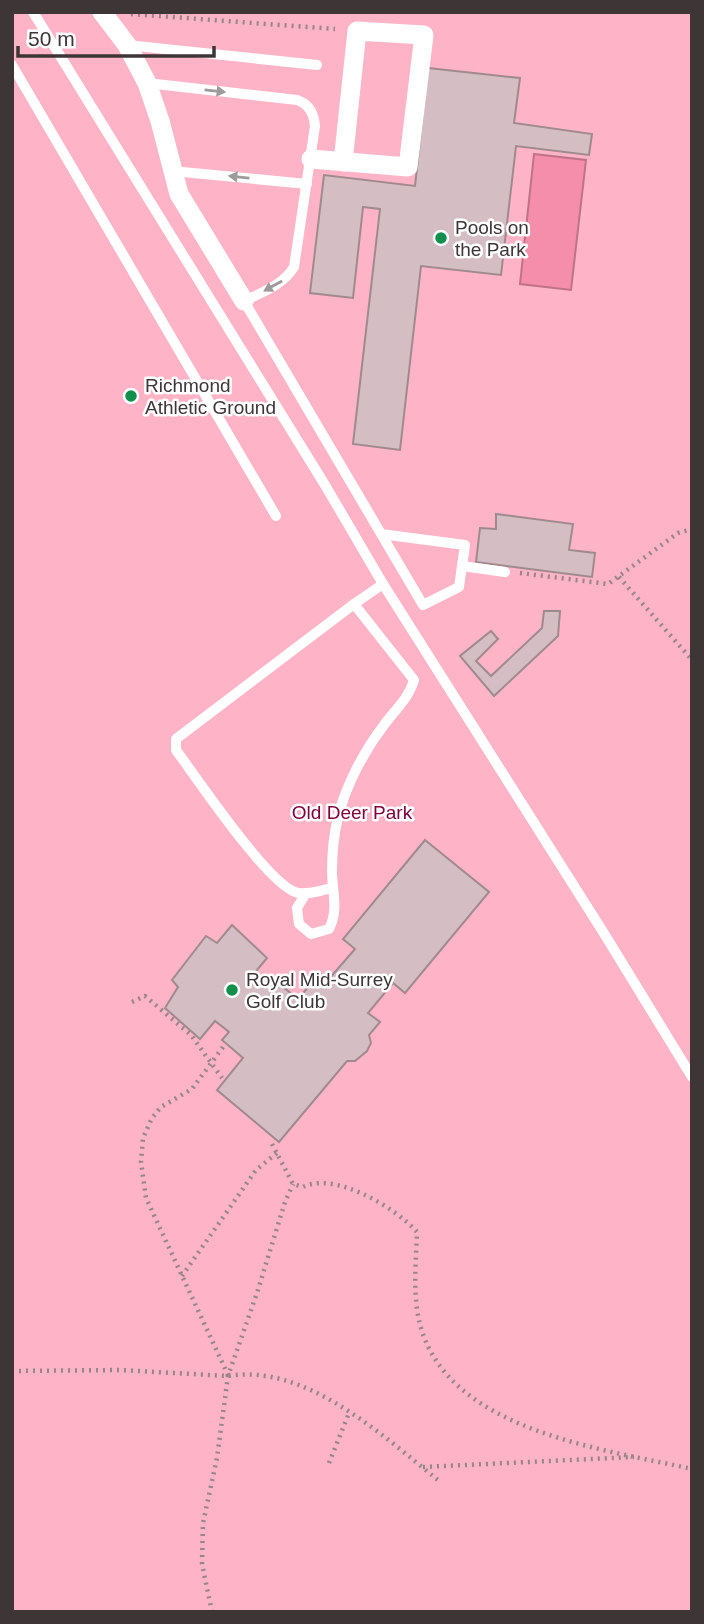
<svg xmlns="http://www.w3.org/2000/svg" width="704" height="1624" font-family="Arial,sans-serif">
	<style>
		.green { fill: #feb3c6 }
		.water { fill: #f58eaa; stroke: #be7388; stroke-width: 2 }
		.building { fill: #d5bec3; stroke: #9f8a8e; stroke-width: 2 }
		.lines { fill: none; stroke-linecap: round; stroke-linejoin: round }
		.path { stroke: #968689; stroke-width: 4.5; stroke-dasharray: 2 5; stroke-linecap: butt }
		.lane { stroke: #fff; stroke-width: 10 }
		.street { stroke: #fff; stroke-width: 19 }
		.oneway { fill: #9e9a9b }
		.poi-dot { fill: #11904d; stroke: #fff; stroke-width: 2.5 }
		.labels { text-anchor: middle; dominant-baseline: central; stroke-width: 5; stroke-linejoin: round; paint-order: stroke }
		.poi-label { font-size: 19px; fill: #3e3537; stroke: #fff; text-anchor: start }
		.park-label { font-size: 19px; fill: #81003c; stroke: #fff }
	</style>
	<rect width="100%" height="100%" fill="#f0d9de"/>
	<rect class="green" x="12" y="12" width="680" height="1600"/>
	<polygon class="water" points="534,154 586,160 571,290 520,284"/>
	<g class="building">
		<polygon points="428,68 520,78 514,123 592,134 589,155 516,146 501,275 421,266 400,450 353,444 380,209 363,207 353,298 310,293 324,175 415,186"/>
		<polygon points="496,514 573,524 569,550 595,553 592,577 476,562 480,528 496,529"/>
		<polygon points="544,611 560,611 558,636 494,696 460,656 491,631 498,639 476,661 491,676 542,628"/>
		<polygon points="425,840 489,892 405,993 393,983 368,1013 380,1022 369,1035 371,1043 367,1051 355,1061 347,1061 279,1142 217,1090 243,1058 222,1040 229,1032 215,1021 200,1039 165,1008 178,987 172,980 206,936 217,943 232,925 267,958 252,976 265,987 272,978 298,999 320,973 328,980 355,949 343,939"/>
	</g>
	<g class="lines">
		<g class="path">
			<polyline points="131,14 335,29"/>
			<polyline points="520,573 608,584 678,533 692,529"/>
			<polyline points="619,577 692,660"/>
			<polyline points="132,1002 145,996 191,1035 222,1078"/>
			<polyline points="223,1047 192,1089 161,1107 152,1118 143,1138 141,1162 146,1198 228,1375"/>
			<path d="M 272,1144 L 293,1184 L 303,1187 C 335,1171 396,1208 417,1232 C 416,1264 412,1297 421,1328 C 451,1431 603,1449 692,1469"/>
			<polyline points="182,1276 256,1170 277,1153"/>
			<path d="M 12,1371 L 120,1370 L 228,1376 C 305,1363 382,1435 438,1480"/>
			<polyline points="329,1463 349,1413"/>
			<polyline points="423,1467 634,1457"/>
			<polyline points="212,1612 202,1564 203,1523 217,1458 228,1376 257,1293 285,1202 293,1184"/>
		</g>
		<g class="lane">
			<polyline points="33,12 325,485 383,584 605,935 692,1077"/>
			<polyline points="127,45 317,65"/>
			<polyline points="12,65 276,516"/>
			<path d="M 147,83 L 297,100 C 309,104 314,113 315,126 L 294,267 C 283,285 263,292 244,301 L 423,605 L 459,587 L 465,545 L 381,534"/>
			<polyline points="172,171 307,184"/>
			<polyline points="462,566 505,572"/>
			<path d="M 332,888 C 321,890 306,896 295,892 C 266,881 198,780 176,750 L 176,739 L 354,604"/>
			<path d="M 306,893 L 297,908 L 299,924 L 311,934 L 329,929 C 339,910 332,891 332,871 C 332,853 334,834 338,817 C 346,785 364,751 384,725 C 395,710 409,698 414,680 L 354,604 L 383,584"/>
		</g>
		<g class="street">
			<polyline points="102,12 127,45 147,83 160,121 179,194 244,301"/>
			<polyline points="311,159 408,167 424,35 357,31 343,162"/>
		</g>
	</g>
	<defs><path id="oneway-solid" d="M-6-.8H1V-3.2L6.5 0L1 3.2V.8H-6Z" transform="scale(1.75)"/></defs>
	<g class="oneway">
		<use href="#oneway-solid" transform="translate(215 91) rotate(6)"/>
		<use href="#oneway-solid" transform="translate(239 177) rotate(-174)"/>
		<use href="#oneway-solid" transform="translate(273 286) rotate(151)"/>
	</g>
	<g class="poi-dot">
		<circle cx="441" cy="238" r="7"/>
		<circle cx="131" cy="396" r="7"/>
		<circle cx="232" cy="990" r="7"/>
	</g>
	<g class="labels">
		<g class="poi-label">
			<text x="455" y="227">Pools on<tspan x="455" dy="22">the Park</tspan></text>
			<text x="145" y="385">Richmond<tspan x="145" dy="22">Athletic Ground</tspan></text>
			<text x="246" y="979">Royal Mid-Surrey<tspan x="246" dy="22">Golf Club</tspan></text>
		</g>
		<g class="park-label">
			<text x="352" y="812">Old Deer Park</text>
		</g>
	</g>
	<rect width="704" height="1624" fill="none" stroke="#3e3537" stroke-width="28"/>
	<path d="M18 46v10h196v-10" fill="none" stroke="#3e3537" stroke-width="3.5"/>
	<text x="28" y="46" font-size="21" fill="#3e3537" stroke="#ffffff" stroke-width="5" paint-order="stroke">50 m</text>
</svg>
